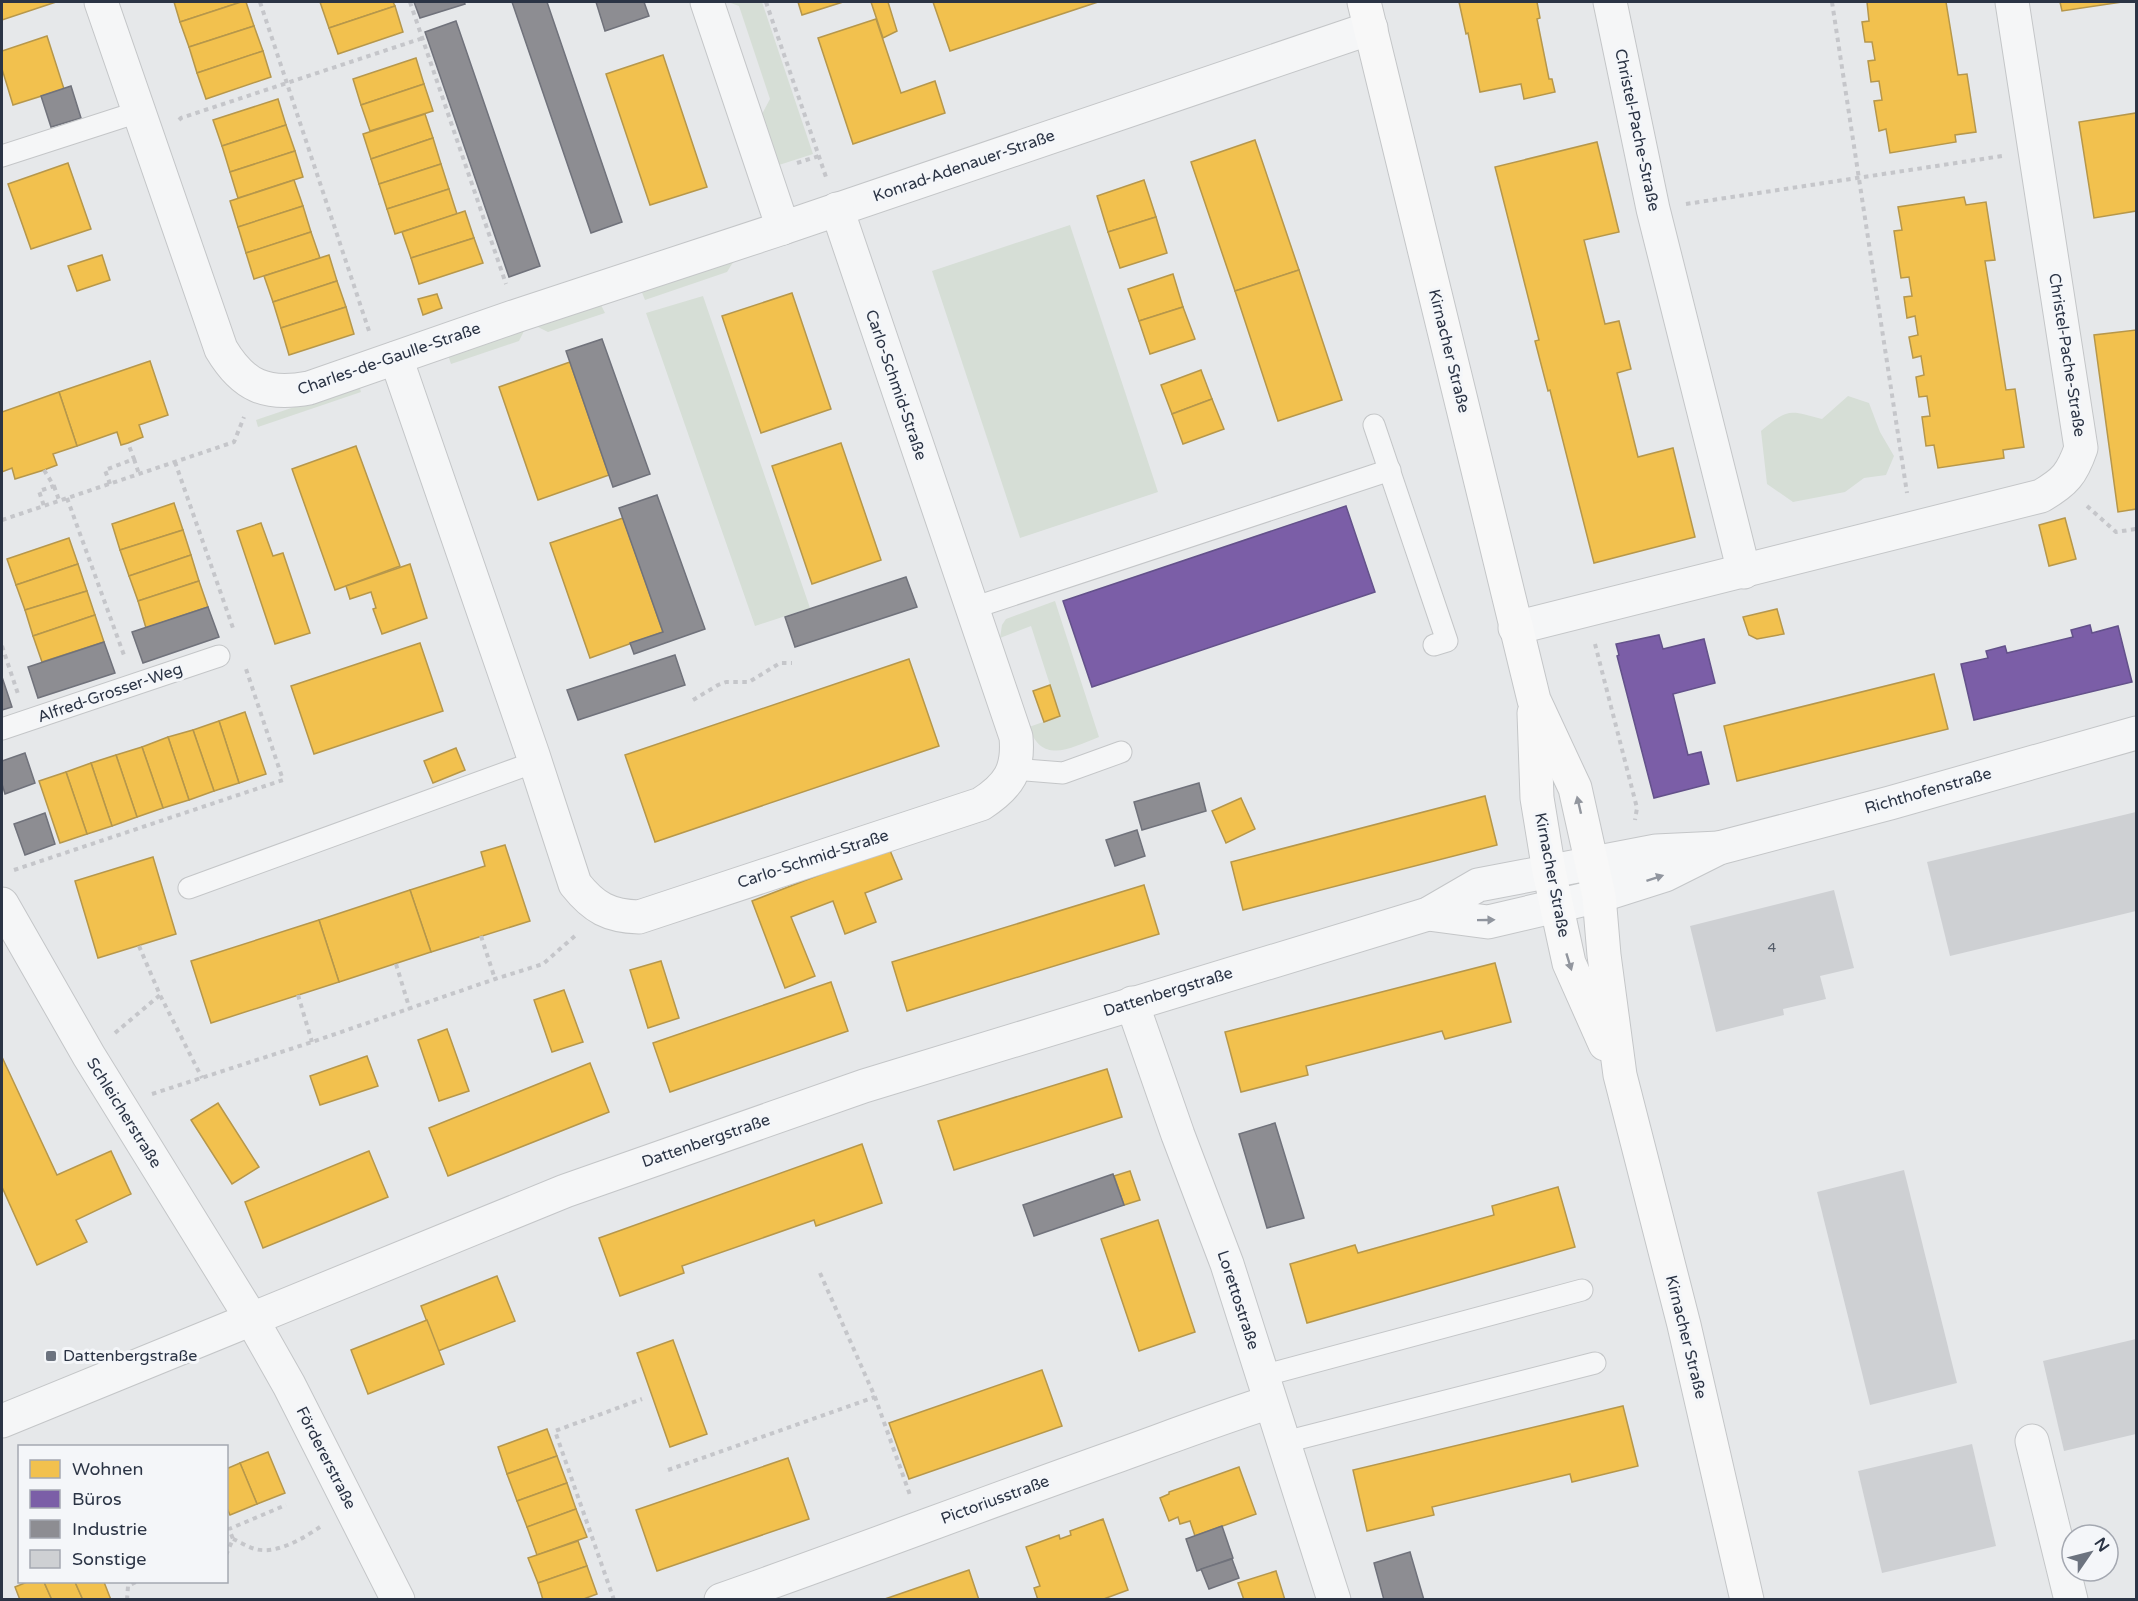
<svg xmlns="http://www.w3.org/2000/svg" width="2138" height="1601" font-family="'Varela Round',sans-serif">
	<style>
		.green { fill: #d6ded6 }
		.homes { fill: #f2c14e; stroke: #b6974b; stroke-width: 1.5 }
		.offices { fill: #7b5ea7; stroke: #63518a; stroke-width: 1.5 }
		.industry { fill: #8d8d92; stroke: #70727b; stroke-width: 1.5 }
		.building { fill: #ced0d3 }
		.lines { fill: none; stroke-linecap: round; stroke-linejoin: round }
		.service-casing { stroke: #c4c6c8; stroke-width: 23 }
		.minor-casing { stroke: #c4c6c8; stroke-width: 35 }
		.tertiary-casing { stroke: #c4c6c8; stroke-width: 35 }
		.secondary-casing { stroke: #c4c6c8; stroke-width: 35 }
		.path { stroke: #c5c6ca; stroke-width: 4; stroke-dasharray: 4.5 4.5; stroke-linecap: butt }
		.service { stroke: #f5f6f7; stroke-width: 21 }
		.minor { stroke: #f5f6f7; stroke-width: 33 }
		.tertiary { stroke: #f5f6f7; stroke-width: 33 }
		.secondary { stroke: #f8f8f8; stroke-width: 33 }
		.oneway { fill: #92969e }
		.oneway2 { fill: #90959e }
		.poi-dot { fill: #6c737f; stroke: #f4f6f9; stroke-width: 2 }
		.labels { text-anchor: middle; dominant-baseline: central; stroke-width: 6; stroke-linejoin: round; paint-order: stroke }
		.number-label { font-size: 14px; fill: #545c69 }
		.street-label { font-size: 16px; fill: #2b3445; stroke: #f4f6f9 }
		.poi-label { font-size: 16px; fill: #2b3445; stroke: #f4f6f9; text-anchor: start }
	</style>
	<rect width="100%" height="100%" fill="#e6e8ea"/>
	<g class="green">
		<polygon points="728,2 762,2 813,154 779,165 762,114 770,99 739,6"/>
		<polygon points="1070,225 1158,492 1020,538 932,271"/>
		<polygon points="735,259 727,272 645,300 641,290"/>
		<polygon points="703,296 810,608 755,626 646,313"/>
		<polygon points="601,305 605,313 548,332 536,326"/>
		<polygon points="525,329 519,341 451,364 448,355"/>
		<polygon points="359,385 361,392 258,427 256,420"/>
		<path d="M 1848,396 L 1869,403 L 1880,432 L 1894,456 L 1886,475 L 1864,478 L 1845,492 L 1793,502 L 1767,484 L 1761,431 C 1788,408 1789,410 1822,419 Z"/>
		<path d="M 1055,601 L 1099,737 C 1072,747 1042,766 1029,727 L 1060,716 L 1031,626 L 1000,638 L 1002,625 L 1006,619 Z"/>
	</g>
	<g class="homes">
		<polygon points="2,2 56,2 2,20"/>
		<polygon points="174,2 241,2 180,22"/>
		<polygon points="241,2 246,2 254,26 189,47 180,22"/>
		<polygon points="320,2 393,2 395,6 329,28"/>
		<polygon points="798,2 843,2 802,15"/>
		<polygon points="871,2 888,2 897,31 883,38"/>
		<polygon points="933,2 1098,2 950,51"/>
		<polygon points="1459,2 1537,2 1540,18 1537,19 1549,79 1552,79 1555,92 1524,99 1521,84 1480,92 1468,33 1466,34"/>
		<polygon points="1867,2 1946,2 1958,75 1967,74 1976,132 1955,135 1956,142 1890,153 1886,129 1879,131 1874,101 1882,100 1879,81 1871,82 1868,61 1875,60 1872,42 1865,42 1862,22 1869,21"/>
		<polygon points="2060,2 2122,2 2062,11"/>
		<polygon points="395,6 403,32 338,54 329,28"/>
		<polygon points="876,19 901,93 935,81 945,113 853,144 818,38"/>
		<polygon points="254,26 263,51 197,73 189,47"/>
		<polygon points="47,36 64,89 13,105 2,69 2,51"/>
		<polygon points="263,51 271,77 206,99 197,73"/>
		<polygon points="663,55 707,187 650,205 606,74"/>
		<polygon points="416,58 424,84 361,105 353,79"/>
		<polygon points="424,84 433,111 370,131 361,105"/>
		<polygon points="278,99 286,125 222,146 213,120"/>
		<polygon points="2136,113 2136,211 2094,218 2079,122"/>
		<polygon points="425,114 433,138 371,159 363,134"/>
		<polygon points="286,125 295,151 230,172 222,146"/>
		<polygon points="433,138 441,164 379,184 371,159"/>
		<polygon points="1255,140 1299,270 1235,291 1191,162"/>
		<polygon points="1597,142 1619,232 1584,240 1605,324 1619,321 1631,369 1617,373 1638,457 1673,448 1695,537 1594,563 1550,390 1548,391 1535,341 1539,340 1495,167"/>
		<polygon points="295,151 303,177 238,198 230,172"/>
		<polygon points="68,163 91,229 31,249 8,184"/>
		<polygon points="441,164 449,189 387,209 379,184"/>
		<polygon points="294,180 303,206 238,227 230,201"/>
		<polygon points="1144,180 1156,217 1108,232 1097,196"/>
		<polygon points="449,189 457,214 395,234 387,209"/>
		<polygon points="1964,197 1966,205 1986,202 1995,260 1985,261 2006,390 2015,389 2024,447 2003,450 2004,458 1938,468 1934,445 1926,446 1922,417 1930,416 1927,396 1919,397 1916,377 1924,375 1921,356 1913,358 1909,337 1918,335 1915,316 1907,318 1904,297 1912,296 1909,277 1901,278 1894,231 1902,230 1898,207"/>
		<polygon points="303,206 311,232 246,253 238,227"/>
		<polygon points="465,211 474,238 411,258 402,232"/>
		<polygon points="1156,217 1167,253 1120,268 1108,232"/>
		<polygon points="311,232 320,258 254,279 246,253"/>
		<polygon points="474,238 483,263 419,284 411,258"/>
		<polygon points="102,255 110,280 77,291 68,266"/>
		<polygon points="329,255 337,281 273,302 264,276"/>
		<polygon points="1299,270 1342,400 1278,421 1235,291"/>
		<polygon points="1173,274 1183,307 1139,321 1128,289"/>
		<polygon points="337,281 346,307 281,328 273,302"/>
		<polygon points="792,293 831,409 761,433 722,316"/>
		<polygon points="437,294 442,308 423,315 418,299"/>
		<polygon points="346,307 354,334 289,355 281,328"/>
		<polygon points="1183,307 1195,339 1150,354 1139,321"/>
		<polygon points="2136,330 2136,509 2118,512 2094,335"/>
		<polygon points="150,361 168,415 139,425 143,437 128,443 121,445 117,432 77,446 59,392"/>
		<polygon points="570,362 609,475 538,500 499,387"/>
		<polygon points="1201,370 1212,399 1172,414 1161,385"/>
		<polygon points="59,392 77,446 53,454 57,465 44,470 15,479 12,468 2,472 2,412"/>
		<polygon points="1212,399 1224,429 1183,444 1172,414"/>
		<polygon points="841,443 881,560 812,584 772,466"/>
		<polygon points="356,446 400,566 335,590 292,469"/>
		<polygon points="174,503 183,530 120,550 112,524"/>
		<polygon points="623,518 663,632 590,658 550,543"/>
		<polygon points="2065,518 2076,559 2049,566 2039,525"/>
		<polygon points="261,523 273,556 283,553 310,633 275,644 237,531"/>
		<polygon points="183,530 191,555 129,576 120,550"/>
		<polygon points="69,538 78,564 16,585 7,559"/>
		<polygon points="191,555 199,581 138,601 129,576"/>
		<polygon points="78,564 87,591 25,610 16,585"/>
		<polygon points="410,564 427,618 382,634 373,609 376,608 371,592 350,599 346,586"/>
		<polygon points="199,581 208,607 146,628 138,601"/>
		<polygon points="87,591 95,615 33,636 25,610"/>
		<polygon points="1777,609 1784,634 1757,639 1749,635 1743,617"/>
		<polygon points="95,615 104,642 42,662 33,636"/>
		<polygon points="420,643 443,711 314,754 291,686"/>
		<polygon points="909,659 939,746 655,842 625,755"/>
		<polygon points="1934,674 1948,729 1737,781 1724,726"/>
		<polygon points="1050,685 1060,716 1044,722 1033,691"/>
		<polygon points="245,712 266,774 239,783 219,721"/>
		<polygon points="219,721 239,783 214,791 193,730"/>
		<polygon points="193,730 214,791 189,800 168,737"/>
		<polygon points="168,737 189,800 163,808 142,747"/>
		<polygon points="142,747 163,808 137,817 116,755"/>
		<polygon points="456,748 465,770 433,783 424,761"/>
		<polygon points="116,755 137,817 112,826 91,763"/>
		<polygon points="91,763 112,826 87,834 66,772"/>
		<polygon points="66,772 87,834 60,843 39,781"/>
		<polygon points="1485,796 1497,845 1243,910 1231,862"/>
		<polygon points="1241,798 1255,829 1226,843 1212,811"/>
		<polygon points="505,845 530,921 431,952 410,890 485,866 481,852"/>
		<polygon points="889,848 902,879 865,893 876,922 845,934 833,901 791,917 815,976 785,988 752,901"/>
		<polygon points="153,857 176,934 98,958 75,881"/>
		<polygon points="1144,885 1159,934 907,1011 892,962"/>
		<polygon points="410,890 431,952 339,982 319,920"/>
		<polygon points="319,920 339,982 211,1023 191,961"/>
		<polygon points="661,961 679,1018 648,1028 630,970"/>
		<polygon points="1495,963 1511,1022 1445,1039 1442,1031 1306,1066 1308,1075 1241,1092 1225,1032"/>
		<polygon points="831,982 848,1031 670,1092 653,1043"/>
		<polygon points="564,990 583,1042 552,1052 534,1000"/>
		<polygon points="447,1029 469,1091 439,1101 418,1040"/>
		<polygon points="367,1056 378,1086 320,1105 310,1076"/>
		<polygon points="2,1057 57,1175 111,1151 131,1194 76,1220 87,1242 37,1265 2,1187"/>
		<polygon points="590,1063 609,1112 448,1176 429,1128"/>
		<polygon points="1107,1069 1122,1117 954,1170 938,1121"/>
		<polygon points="218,1103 259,1167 232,1184 191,1120"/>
		<polygon points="862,1144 882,1203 816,1226 814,1220 682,1266 684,1273 620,1296 599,1238"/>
		<polygon points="369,1151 388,1197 263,1248 245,1202"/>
		<polygon points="1130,1171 1140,1200 1124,1205 1114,1176"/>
		<polygon points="1558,1187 1575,1247 1307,1323 1290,1264 1355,1245 1358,1253 1494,1215 1492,1206"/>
		<polygon points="1158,1220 1195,1332 1139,1351 1101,1239"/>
		<polygon points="497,1276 515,1321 438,1351 421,1306"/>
		<polygon points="427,1320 444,1364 368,1394 351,1350"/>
		<polygon points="673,1340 707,1434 670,1447 637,1353"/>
		<polygon points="1042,1370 1062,1426 909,1479 889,1423"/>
		<polygon points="1623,1406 1638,1466 1572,1482 1570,1474 1432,1507 1434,1515 1367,1531 1353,1470"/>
		<polygon points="547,1429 557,1456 507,1474 498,1447"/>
		<polygon points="268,1452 285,1493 257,1504 240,1463"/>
		<polygon points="557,1456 567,1483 517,1501 507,1474"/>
		<polygon points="788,1458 809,1519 657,1571 636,1510"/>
		<polygon points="240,1463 257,1504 230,1515 226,1506 226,1469"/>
		<polygon points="1239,1467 1256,1514 1195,1536 1190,1521 1180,1524 1178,1517 1169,1521 1160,1498 1169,1494 1169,1492"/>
		<polygon points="567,1483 576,1509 527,1527 517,1501"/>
		<polygon points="576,1509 587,1537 537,1555 527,1527"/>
		<polygon points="1103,1519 1128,1590 1101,1600 1038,1600 1034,1588 1040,1586 1026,1547 1059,1535 1060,1539 1071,1535 1070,1531"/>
		<polygon points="578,1541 587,1566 538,1583 528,1558"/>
		<polygon points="587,1566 597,1594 581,1600 543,1600 538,1583"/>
		<polygon points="969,1570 979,1600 882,1600"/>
		<polygon points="1276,1571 1285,1600 1244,1600 1238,1583"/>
		<polygon points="27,1582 44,1582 52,1600 20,1600 15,1587"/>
		<polygon points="44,1582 75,1582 83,1600 52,1600"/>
		<polygon points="75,1582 104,1582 111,1600 83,1600"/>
	</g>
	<g class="offices">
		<polygon points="1346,506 1375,592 1092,687 1063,601"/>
		<polygon points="2090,625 2092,633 2118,626 2132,682 1974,720 1961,664 1988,658 1986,651 2005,646 2007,653 2073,637 2071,630"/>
		<polygon points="1659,635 1663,649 1704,639 1715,683 1673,694 1688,755 1701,752 1709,784 1654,798 1617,656 1619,655 1616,644"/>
	</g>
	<g class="industry">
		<polygon points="414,2 464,2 465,4 420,18"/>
		<polygon points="512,2 547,2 622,222 591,233"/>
		<polygon points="596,2 644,2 649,16 605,31"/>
		<polygon points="456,21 540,266 509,277 425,32"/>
		<polygon points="71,86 81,118 51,127 41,96"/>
		<polygon points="602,339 650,474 613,487 566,351"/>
		<polygon points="657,495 705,629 634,654 630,643 663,632 619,508"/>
		<polygon points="906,577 917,607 795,647 785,617"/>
		<polygon points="208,607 219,637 143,663 132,632"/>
		<polygon points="104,642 115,673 38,698 28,667"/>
		<polygon points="675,655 685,685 578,720 567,690"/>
		<polygon points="2,677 12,707 2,710"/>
		<polygon points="25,753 35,783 5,794 2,784 2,761"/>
		<polygon points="1199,783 1206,811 1142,830 1134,802"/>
		<polygon points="45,813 55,844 25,855 14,824"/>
		<polygon points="1137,830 1145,856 1115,866 1106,840"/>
		<polygon points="1275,1123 1304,1218 1267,1228 1239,1134"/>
		<polygon points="1113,1174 1124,1205 1034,1236 1023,1205"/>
		<polygon points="1222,1526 1233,1558 1197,1571 1186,1539"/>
		<polygon points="1410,1552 1424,1600 1384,1600 1374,1563"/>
		<polygon points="1232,1559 1239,1578 1209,1589 1201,1569"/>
	</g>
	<g class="building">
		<polygon points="2136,812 2136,911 1950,956 1927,862"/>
		<polygon points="1834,890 1854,968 1820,976 1826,999 1783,1009 1784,1015 1716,1032 1690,926"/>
		<polygon points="1904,1170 1957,1383 1870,1405 1817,1192"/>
		<polygon points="2136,1339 2136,1434 2064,1451 2043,1361"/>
		<polygon points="1972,1444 1996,1546 1882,1573 1858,1471"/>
	</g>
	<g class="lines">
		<defs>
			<g id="service">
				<polyline points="2,156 138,112"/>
				<polyline points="1374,425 1447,641 1434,645"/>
				<polyline points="973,608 1390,470"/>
				<polyline points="2,729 219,656"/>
				<polyline points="1014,769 1063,773 1121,752"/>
				<polyline points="189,888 535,762"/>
				<polyline points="1262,1376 1582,1290"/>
				<polyline points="1285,1442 1595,1363"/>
			</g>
			<g id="minor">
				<path d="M 101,2 L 221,349 C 243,386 266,396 309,388 L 516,316 L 783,228"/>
				<polyline points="707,2 783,228 1371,28"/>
				<polyline points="1610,2 1653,209 1744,572"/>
				<path d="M 396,358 L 533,755 L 575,884 C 594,908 609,916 639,917 L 981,804 C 1009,786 1019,770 1016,737 L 837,209"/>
				<path d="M 1515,628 L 2041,496 C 2065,482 2072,474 2081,448 L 2012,2"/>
				<polyline points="2,904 89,1056 251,1318 289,1385 398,1600"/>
				<polyline points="1132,1003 1178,1135 1227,1264 1334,1600"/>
				<polyline points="2032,1441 2071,1600"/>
				<path d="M 721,1600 C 855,1553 987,1502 1120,1455 C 1170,1437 1220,1418 1270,1402"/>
			</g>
			<g id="tertiary">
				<polyline points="1428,914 1488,922 1599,896 1665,875 1719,848 1890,803 2136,733"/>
				<polyline points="2,1421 565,1191 864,1086 1428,914 1478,885 1656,851 1719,848"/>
			</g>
			<g id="secondary">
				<polyline points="1364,2 1534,700 1575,788 1599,896 1604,955 1620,1075 1684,1325 1747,1600"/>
				<polyline points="1534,713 1537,798 1549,871 1569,963 1605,1044"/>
			</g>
		</defs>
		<use href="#service" class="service-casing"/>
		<use href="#minor" class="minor-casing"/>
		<use href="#tertiary" class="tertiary-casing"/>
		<use href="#secondary" class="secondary-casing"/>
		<g class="path">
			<polyline points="260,2 369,331"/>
			<polyline points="410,2 506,284"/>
			<polyline points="766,2 826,177"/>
			<polyline points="1832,2 1907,493"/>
			<polyline points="179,120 181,118 423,38"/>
			<polyline points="797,163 819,156"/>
			<polyline points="1686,204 2002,156"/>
			<polyline points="134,459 139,474"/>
			<polyline points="175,462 234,631"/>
			<polyline points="44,470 54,486 39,491 44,506"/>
			<polyline points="110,484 105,470 134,459 128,443"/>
			<polyline points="54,486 59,500"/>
			<polyline points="67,498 125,658"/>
			<polyline points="2087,506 2116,532 2136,529"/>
			<polyline points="2,520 234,442 244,417"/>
			<polyline points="1595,644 1637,808 1635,820"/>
			<polyline points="2,646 18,694"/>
			<polyline points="693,700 718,685 726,682 749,682 780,663 792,663"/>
			<polyline points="14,870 283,780 245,666"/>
			<polyline points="481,936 495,979"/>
			<polyline points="139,946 160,995 202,1078"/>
			<polyline points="396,964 410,1010"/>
			<polyline points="298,995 312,1042"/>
			<polyline points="115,1033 160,995"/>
			<polyline points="152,1094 312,1042 495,979 543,964 577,934"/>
			<polyline points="820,1273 875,1397 910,1495"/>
			<polyline points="668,1470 875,1397"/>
			<path d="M 233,1539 C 240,1542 248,1547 255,1549 C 278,1555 305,1537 323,1525"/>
			<polyline points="226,1555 233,1539 229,1529 286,1505"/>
			<polyline points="127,1600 128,1586 136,1582"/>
			<polyline points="614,1600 555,1431 642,1399"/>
		</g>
		<use href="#service" class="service"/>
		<use href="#minor" class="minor"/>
		<use href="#tertiary" class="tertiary"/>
		<use href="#secondary" class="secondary"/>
	</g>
	<defs><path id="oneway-solid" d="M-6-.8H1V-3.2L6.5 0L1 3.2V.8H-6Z" transform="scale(1.5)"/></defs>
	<g class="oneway">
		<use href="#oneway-solid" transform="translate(1579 805) rotate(-103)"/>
		<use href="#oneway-solid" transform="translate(1569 962) rotate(73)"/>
	</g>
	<g class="oneway2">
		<use href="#oneway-solid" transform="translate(1655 878) rotate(-18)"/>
		<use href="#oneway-solid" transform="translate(1486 920) rotate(-1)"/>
	</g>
	<rect class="poi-dot" x="45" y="1350" width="12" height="12" rx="3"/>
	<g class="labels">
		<g class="number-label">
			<text x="1772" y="947">4</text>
		</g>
		<g class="street-label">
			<text transform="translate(1637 130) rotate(78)">Christel-Pache-Straße</text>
			<text transform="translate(964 166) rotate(-19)">Konrad-Adenauer-Straße</text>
			<text transform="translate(1449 351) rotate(76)">Kirnacher Straße</text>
			<text transform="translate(2067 355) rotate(81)">Christel-Pache-Straße</text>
			<text transform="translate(389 359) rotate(-19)">Charles-de-Gaulle-Straße</text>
			<text transform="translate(896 385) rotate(71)">Carlo-Schmid-Straße</text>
			<text transform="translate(110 693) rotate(-19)">Alfred-Grosser-Weg</text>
			<text transform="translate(1928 791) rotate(-16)">Richthofenstraße</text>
			<text transform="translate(813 859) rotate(-18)">Carlo-Schmid-Straße</text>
			<text transform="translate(1552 875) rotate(79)">Kirnacher Straße</text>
			<text transform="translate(1168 992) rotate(-17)">Dattenbergstraße</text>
			<text transform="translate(124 1113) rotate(58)">Schleicherstraße</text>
			<text transform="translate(706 1141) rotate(-19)">Dattenbergstraße</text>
			<text transform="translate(1238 1300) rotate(72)">Lorettostraße</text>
			<text transform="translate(1686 1337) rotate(76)">Kirnacher Straße</text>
			<text transform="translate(326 1458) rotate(63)">Fördererstraße</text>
			<text transform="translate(995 1500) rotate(-20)">Pictoriusstraße</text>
		</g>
		<g class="poi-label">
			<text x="63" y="1356">Dattenbergstraße</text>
		</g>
	</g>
	<rect width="2138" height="1601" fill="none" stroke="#2b3445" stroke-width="6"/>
	<rect x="18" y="1445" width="210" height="138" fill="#f4f6f9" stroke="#a4a8b1" stroke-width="1.5"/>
	<rect x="30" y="1460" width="30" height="18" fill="#f2c14e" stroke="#a4a8b1" stroke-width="1.5"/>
	<text x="72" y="1475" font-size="18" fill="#2b3445">Wohnen</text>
	<rect x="30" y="1490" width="30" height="18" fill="#7b5ea7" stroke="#a4a8b1" stroke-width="1.5"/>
	<text x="72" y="1505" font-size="18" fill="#2b3445">Büros</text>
	<rect x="30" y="1520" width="30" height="18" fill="#8d8d92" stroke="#a4a8b1" stroke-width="1.5"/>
	<text x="72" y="1535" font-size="18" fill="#2b3445">Industrie</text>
	<rect x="30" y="1550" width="30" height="18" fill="#ced0d3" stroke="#a4a8b1" stroke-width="1.5"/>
	<text x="72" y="1565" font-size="18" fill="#2b3445">Sonstige</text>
	<g transform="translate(2090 1553) rotate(55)"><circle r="28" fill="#f4f6f9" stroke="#a4a8b1" stroke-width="1.5"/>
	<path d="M0-4.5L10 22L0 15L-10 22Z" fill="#6c737f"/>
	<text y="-9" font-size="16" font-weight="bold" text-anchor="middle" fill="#2b3445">N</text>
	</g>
</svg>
